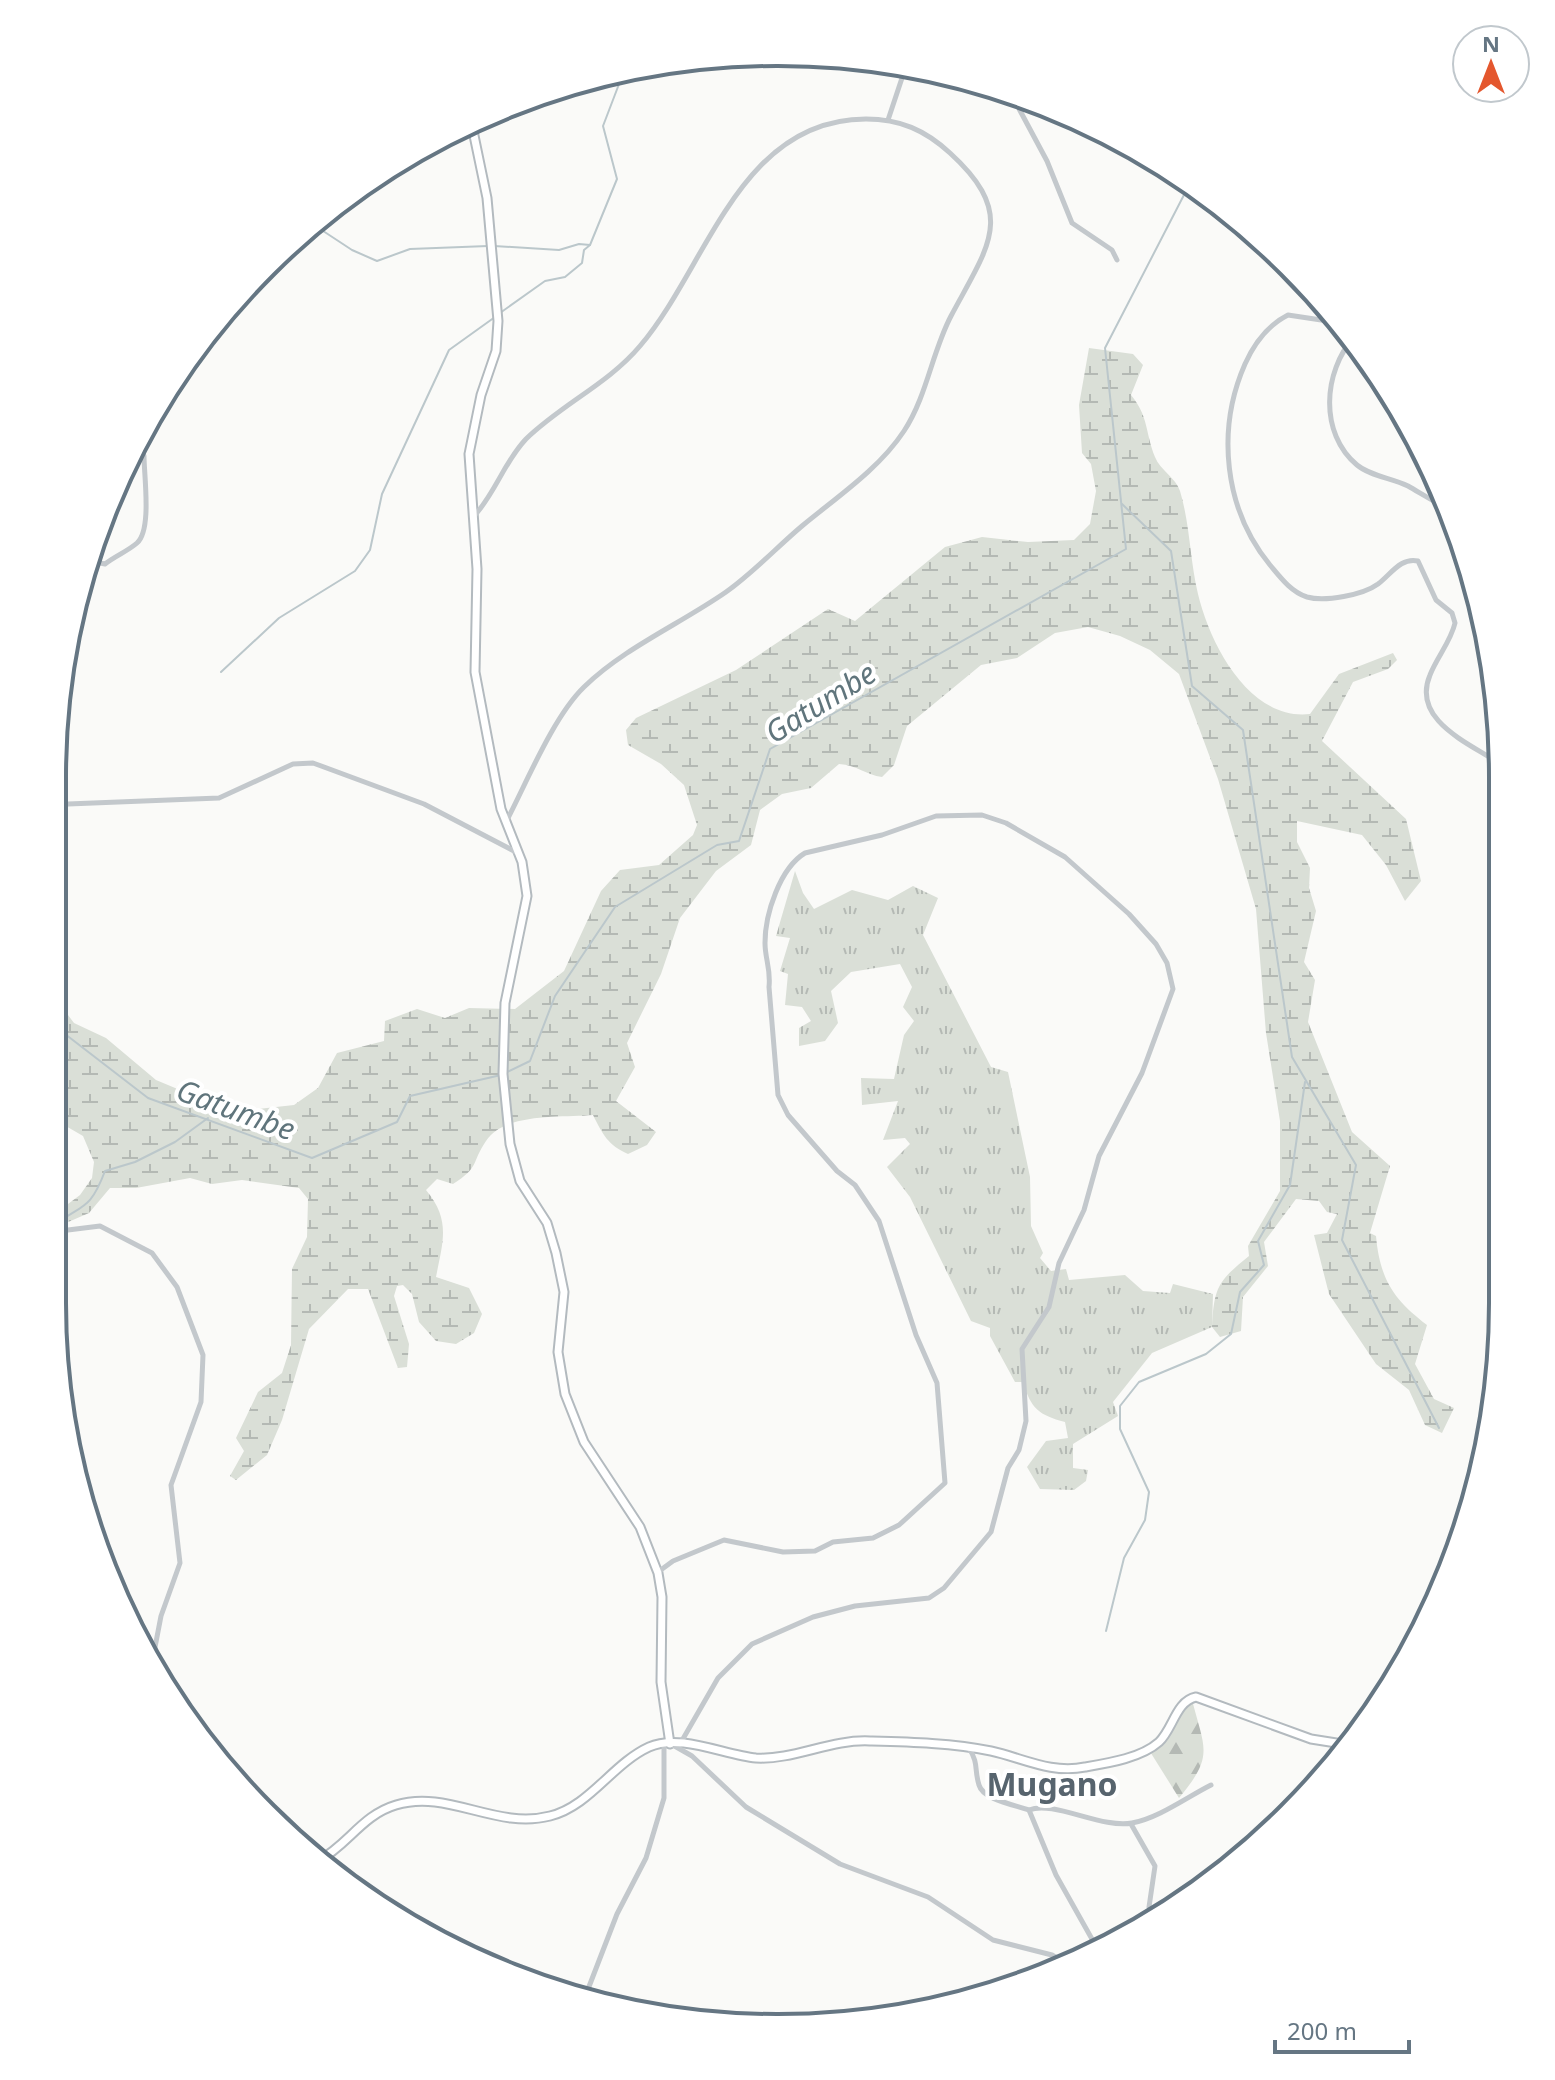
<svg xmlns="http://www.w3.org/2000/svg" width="1555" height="2080" font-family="'Noto Sans',sans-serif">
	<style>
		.grass { fill: url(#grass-tufts) }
		.forest { fill: url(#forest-firs) }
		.wetland { fill: url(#wetland-marsh) }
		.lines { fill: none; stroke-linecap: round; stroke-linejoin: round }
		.stream { stroke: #bbc7cb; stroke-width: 2 }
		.secondary-casing { stroke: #b3babf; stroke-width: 11 }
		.minor { stroke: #c3c8cc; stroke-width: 5 }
		.secondary { stroke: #fff; stroke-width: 7 }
		.labels { text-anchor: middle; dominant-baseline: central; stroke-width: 8; stroke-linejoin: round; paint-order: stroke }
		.water-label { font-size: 30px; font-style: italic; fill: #60757c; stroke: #fff }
		.quarter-label { font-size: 32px; font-weight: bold; fill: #57646e; stroke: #fff }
		.rim { fill: none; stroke: #657683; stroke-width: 4 }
	</style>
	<defs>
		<pattern id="grass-tufts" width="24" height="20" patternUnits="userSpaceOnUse" patternTransform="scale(2)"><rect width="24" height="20" fill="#dadfd7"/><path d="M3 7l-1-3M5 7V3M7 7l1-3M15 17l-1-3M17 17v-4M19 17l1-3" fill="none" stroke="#b4b9b4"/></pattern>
		<pattern id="forest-firs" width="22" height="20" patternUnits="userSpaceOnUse" patternTransform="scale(2)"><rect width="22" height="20" fill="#dadfd7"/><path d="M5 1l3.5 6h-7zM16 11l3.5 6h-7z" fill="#b4b9b4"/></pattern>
		<pattern id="wetland-marsh" width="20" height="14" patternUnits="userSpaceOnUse" patternTransform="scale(2)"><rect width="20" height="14" fill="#dadfd7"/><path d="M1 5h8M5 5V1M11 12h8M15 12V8" fill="none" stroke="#b4b9b4"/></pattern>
	</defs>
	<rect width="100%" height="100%" fill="#fafaf8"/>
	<path class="grass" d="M 795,871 L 803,893 L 814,909 L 852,890 L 888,900 L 913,886 L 938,898 L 923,935 L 991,1067 L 1008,1072 L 1030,1177 L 1031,1226 L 1043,1253 L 1040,1258 L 1051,1271 L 1066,1269 L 1069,1280 L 1125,1275 L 1143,1291 L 1170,1293 L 1173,1284 L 1213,1294 L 1212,1327 L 1152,1353 L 1113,1402 L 1118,1416 L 1073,1444 L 1073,1468 L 1088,1470 L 1086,1481 L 1074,1490 L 1040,1489 L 1027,1467 L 1046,1441 L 1068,1438 L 1065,1422 C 1039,1415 1031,1409 1023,1382 L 1015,1382 L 990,1336 L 990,1328 L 971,1321 L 910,1197 L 887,1167 L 910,1144 L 905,1138 L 883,1140 L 898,1101 L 862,1105 L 861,1078 L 894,1079 L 904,1035 L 914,1021 L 903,1007 L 912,987 L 900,964 L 851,972 L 831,991 L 838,1023 L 825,1041 L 799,1046 L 799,1028 L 811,1021 L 802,1007 L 785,1005 L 788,974 L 780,971 L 790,938 L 776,936 Z"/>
	<path class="forest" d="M 1192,1700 C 1205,1750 1214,1756 1179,1798 L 1149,1750 C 1169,1737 1174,1708 1192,1700 Z"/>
	<path class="wetland" d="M 1089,348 L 1133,354 L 1143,365 L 1131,395 C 1149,417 1145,432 1155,457 C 1160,470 1176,478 1180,491 C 1190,524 1190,561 1198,594 C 1210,645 1250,721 1310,714 L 1339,674 L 1393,653 L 1397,660 L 1388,669 L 1353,682 L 1322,741 L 1406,819 L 1421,881 L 1405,901 L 1386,865 L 1362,835 L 1297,821 L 1297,842 L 1310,868 L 1309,888 L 1316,911 L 1304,962 L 1315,980 L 1308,1022 L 1352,1132 L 1390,1166 L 1370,1233 L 1376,1236 C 1380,1279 1393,1299 1427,1325 L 1415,1364 L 1434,1399 L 1454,1408 L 1442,1433 L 1425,1425 L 1409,1390 L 1376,1364 L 1329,1294 L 1314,1235 L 1327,1233 L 1337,1214 L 1327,1212 L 1319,1201 L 1296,1199 L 1264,1242 L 1268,1266 L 1243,1297 L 1241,1331 L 1220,1337 L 1212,1327 C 1214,1287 1218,1281 1249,1256 L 1248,1246 L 1280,1191 L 1280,1121 L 1266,1033 L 1256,909 L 1218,779 L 1179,674 L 1150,650 L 1120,636 L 1088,627 L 1055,633 L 1017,658 L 981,665 L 907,726 L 894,765 L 882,777 C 866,775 857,765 839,764 L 811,788 L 782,794 L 760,810 L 751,845 L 716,871 L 680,918 L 661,974 L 627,1043 L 635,1067 L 616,1101 L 656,1132 L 647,1145 L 628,1154 C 608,1145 603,1135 593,1115 C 561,1118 506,1112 486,1141 C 471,1163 480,1167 453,1184 L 437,1179 L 426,1190 C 451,1220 443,1241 436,1277 L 469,1288 L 482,1314 L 474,1333 L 456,1344 L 436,1341 L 419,1322 L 412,1294 L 403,1285 L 397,1286 L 394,1296 L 409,1344 L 407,1367 L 398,1368 L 368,1289 L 348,1289 L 309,1329 L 282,1420 L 267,1455 L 236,1480 L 230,1476 L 244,1451 L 236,1438 L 258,1392 L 282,1373 L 291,1345 L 292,1269 L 307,1237 L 308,1199 L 299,1188 L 242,1180 L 212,1184 L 190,1178 L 136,1188 L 110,1188 L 89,1213 L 59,1226 L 52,1216 L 80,1195 L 92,1178 L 94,1162 L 83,1136 L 52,1118 L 53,995 L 74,1023 L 106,1038 L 156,1080 L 223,1108 L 258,1109 L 294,1105 L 318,1088 L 337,1053 L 384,1041 L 385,1021 L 417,1009 L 445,1018 L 469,1008 L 515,1009 L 564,971 L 601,891 L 620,870 L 659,865 L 693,835 L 697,825 L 684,785 L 661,764 L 628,745 L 626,730 L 636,718 L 736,670 L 828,609 L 855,621 L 945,547 L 982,537 L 1028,542 L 1074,540 L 1090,524 L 1096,491 L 1091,464 L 1082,453 L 1079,405 Z"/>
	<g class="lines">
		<g class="stream">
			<polyline points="314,225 352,250 377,261 410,249 488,246"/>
			<polyline points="494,246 559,250 579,244 590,245"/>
			<polyline points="500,313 545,281 565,277 582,263 584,250 590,245 617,179 603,126 624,71"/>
			<polyline points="1122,504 1171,551 1192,686 1243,730 1292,1057 1356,1165 1342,1240 1439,1428"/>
			<polyline points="221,672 279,618 355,571 370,550 382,494 449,350 495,317"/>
			<polyline points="53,1032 65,1034 148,1098 312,1158 397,1122 410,1096 501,1075"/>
			<polyline points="507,1072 530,1061 555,996 615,907 717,845 739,841 770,749 1126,549 1105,348 1186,191 1183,180"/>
			<path d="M 52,1227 C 82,1203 89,1213 105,1171 L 135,1162 L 175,1142 L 208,1118"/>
			<polyline points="1106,1631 1124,1558 1145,1520 1149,1492 1120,1429 1120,1406 1139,1382 1206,1354 1231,1334 1240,1292 1264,1265 1258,1241 1290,1185 1305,1082"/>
		</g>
		<defs>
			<g id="secondary">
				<polyline points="471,121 487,198 498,321 496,351 481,395 469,454 477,569 475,672 501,809 522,862 527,896 505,1003 503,1074 510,1144 520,1181 547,1223 556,1253 564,1292 558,1352 565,1394 584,1442 640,1527 658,1573 662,1597 661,1682 670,1744"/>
				<path d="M 318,1861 C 348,1845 362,1815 396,1805 C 448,1789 496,1830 550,1816 C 590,1806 612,1764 649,1747 C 680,1733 724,1755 756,1758 C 794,1760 831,1739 870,1741 C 909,1742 953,1743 991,1751 C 1023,1758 1051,1774 1085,1767 C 1109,1763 1141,1758 1159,1742 C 1173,1729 1176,1701 1196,1697 L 1311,1739 L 1349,1745"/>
			</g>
		</defs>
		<use href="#secondary" class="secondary-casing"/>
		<g class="minor">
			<polyline points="1009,90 1047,161 1072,223 1112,250 1117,260"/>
			<polyline points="888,120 906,66"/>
			<path d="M 1341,323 L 1288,315 C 1268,325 1254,344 1245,364 C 1216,430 1224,509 1270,565 C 1280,577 1291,592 1307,597 C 1325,602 1363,595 1378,584 C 1391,574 1401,557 1418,561 L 1436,600 L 1452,613 L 1455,623 C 1451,641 1437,657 1430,675 C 1411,720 1469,743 1497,762"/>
			<path d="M 1354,337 C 1323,372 1319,433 1357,465 C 1370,476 1392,478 1408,486 C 1422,494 1436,503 1451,510"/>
			<path d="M 474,516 C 495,494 504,462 526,439 C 562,404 608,384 640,346 C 707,268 739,119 866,119 C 900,119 925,130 950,153 C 1018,215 988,246 951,316 C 932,352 927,396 904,431 C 879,469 837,497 802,526 C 777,547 753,573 726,592 C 680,624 624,648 584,687 C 553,717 526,784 506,822"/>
			<path d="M 90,561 L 105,564 C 115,556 128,551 137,543 C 152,530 144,476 144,456 L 140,450"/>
			<polyline points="53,808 68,804 219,798 293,764 313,763 424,804 516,852"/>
			<polyline points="52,1232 100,1226 152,1253 177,1287 203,1355 201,1402 171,1485 180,1563 161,1616 151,1668"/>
			<path d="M 658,1572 L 673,1561 L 724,1540 L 783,1552 L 815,1551 L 833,1542 L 873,1538 L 899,1525 L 945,1483 L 937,1383 L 916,1335 L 879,1221 L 855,1185 L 837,1171 L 788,1115 L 778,1095 L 769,987 C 771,969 765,959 765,943 C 765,914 780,868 805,853 L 882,835 L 936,816 L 982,815 L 1006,823 L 1065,857 L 1129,914 L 1156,944 L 1167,963 L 1173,989 L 1142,1073 L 1099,1156 L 1084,1210 L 1059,1263 L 1049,1307 L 1022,1349 L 1026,1421 L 1019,1450 L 1008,1468 L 991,1532 L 944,1588 L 929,1598 L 855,1606 L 813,1617 L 752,1644 L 718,1678 L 680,1744"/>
			<polyline points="671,1744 692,1756 746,1807 840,1864 928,1897 993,1940 1052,1955 1057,1958 1060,1970"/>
			<path d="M 969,1748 C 979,1764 974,1769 979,1785 C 983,1800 1016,1805 1029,1810 L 1056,1875 L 1097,1948"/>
			<path d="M 1029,1810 C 1053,1800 1102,1829 1132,1823 C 1159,1818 1187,1797 1211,1785"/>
			<polyline points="1131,1824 1155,1866 1149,1907 1155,1915"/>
			<polyline points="585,1997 617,1914 646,1858 664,1798 664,1744"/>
		</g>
		<use href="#secondary" class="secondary"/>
	</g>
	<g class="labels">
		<g class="water-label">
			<text transform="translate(820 702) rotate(-32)">Gatumbe</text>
			<text transform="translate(236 1109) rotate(20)">Gatumbe</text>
		</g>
		<g class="quarter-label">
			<text x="1052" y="1783">Mugano</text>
		</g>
	</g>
	<path d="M0 0H1555V2080H0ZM777 66H778A711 711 0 0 1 1489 777V1303A711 711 0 0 1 778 2014H777A711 711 0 0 1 66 1303V777A711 711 0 0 1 777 66Z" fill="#fff" fill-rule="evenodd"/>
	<path class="rim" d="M777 66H778A711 711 0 0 1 1489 777V1303A711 711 0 0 1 778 2014H777A711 711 0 0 1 66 1303V777A711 711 0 0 1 777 66Z"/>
	<g transform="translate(1491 64)"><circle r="38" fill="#ffffff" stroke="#c1c8cd" stroke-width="2"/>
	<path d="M0-6L14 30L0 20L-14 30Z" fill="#e4572e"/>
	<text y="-12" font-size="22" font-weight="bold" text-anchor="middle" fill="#657683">N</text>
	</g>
	<path d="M1275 2040v12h134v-12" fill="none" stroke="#657683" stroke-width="4"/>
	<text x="1287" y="2040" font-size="24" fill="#657683" stroke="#ffffff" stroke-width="6" paint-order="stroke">200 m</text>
</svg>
